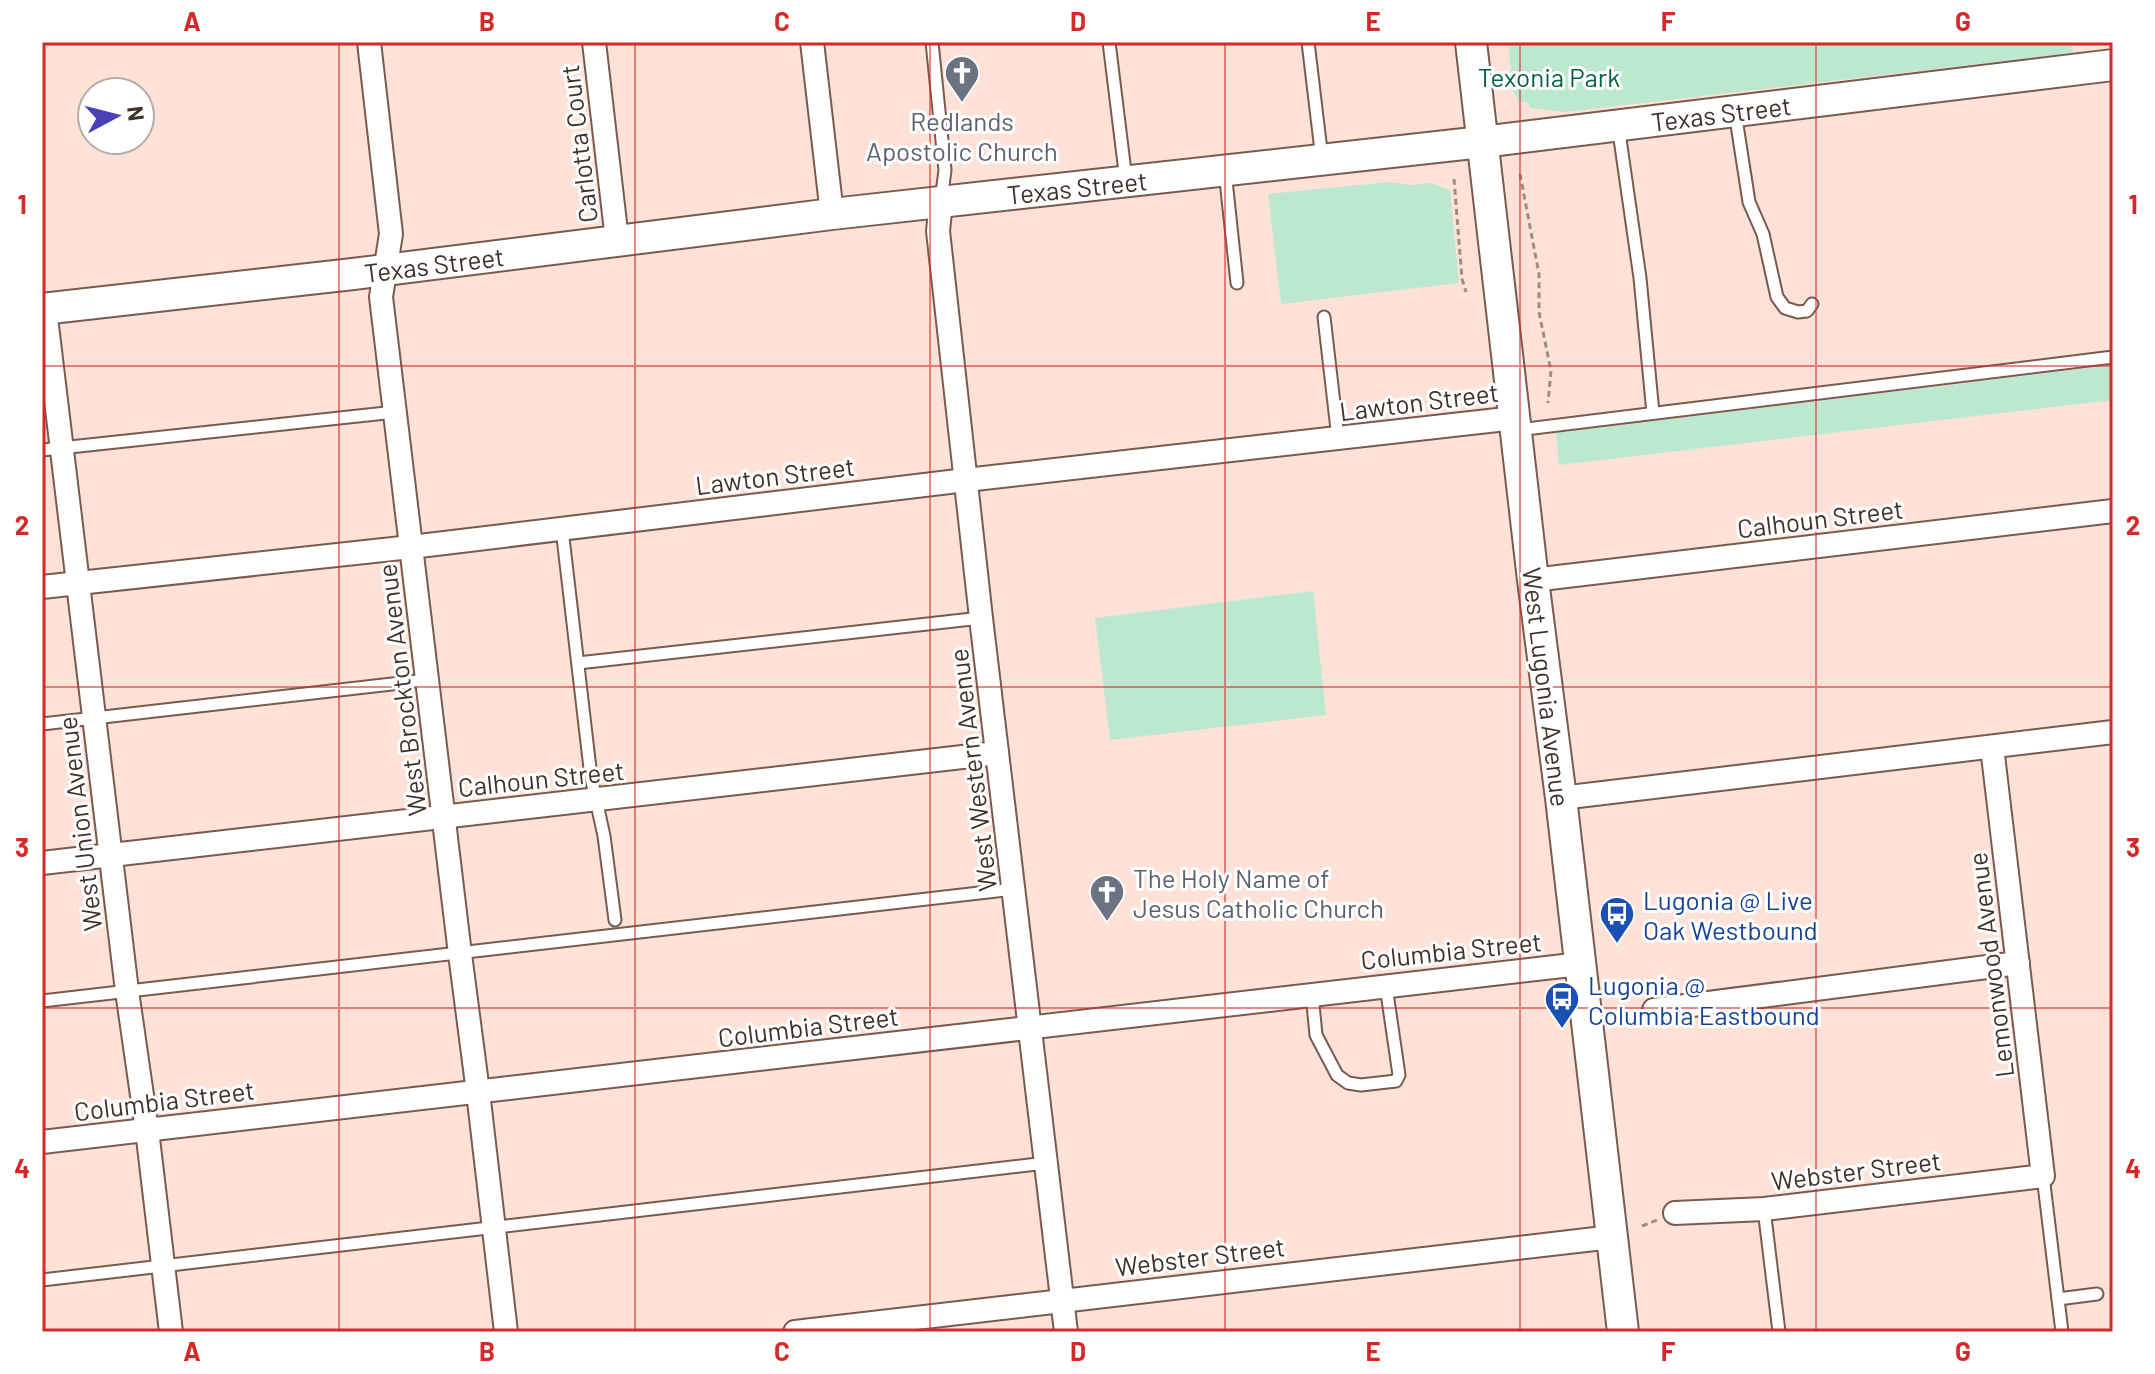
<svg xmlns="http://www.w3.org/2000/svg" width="2155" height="1374" font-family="Barlow,sans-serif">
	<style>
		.green { fill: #bbe8ce }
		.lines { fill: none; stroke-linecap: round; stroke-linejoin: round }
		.lane-casing { stroke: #785a4e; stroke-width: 15 }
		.street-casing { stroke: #785a4e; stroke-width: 26 }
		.secondary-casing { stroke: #785a4e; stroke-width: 34 }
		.path { stroke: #a18c84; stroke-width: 3; stroke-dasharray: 6 4; stroke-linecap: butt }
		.lane { stroke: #fff; stroke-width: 11 }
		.street { stroke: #fff; stroke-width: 22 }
		.secondary { stroke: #fff; stroke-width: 30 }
		.grid { fill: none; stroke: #d62828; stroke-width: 2; stroke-opacity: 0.55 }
		.labels { text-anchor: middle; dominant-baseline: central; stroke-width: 6; stroke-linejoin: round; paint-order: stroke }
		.park-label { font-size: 26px; fill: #06613d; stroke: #fff }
		.street-label { font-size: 26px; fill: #3f322c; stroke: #fff }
		.worship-label { font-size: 26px; fill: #5b616d; stroke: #fff }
		.transit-label { font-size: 26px; fill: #164399; stroke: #fff; text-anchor: start }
		.neatline { fill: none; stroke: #d62828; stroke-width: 3 }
		.grid-label { font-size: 26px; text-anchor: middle; font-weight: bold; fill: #d62828 }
	</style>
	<rect width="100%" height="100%" fill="#ffe2d7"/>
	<g class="green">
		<polygon points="1508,42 2079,42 2072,43 2073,53 1565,112 1530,108 1528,103 1518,100 1513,91"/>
		<polygon points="1390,182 1410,185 1431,183 1450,190 1459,283 1281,304 1268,194"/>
		<polygon points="2113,365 2113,400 1559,465 1556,433"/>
		<polygon points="1313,591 1326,715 1110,740 1095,618"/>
	</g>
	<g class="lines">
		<defs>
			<g id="lane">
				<polyline points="932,42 945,170 941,201"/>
				<polyline points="1109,42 1126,180"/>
				<polyline points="1308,42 1322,159"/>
				<polyline points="1735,112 1749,202 1763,234 1777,297 1785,308 1798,312 1807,311 1812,304"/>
				<polyline points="1618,125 1640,278 1653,413"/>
				<polyline points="1225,171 1237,283"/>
				<polyline points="1324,317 1338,438"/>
				<polyline points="1518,430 2113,357"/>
				<polyline points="42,450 395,412"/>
				<polyline points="562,529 591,777 604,836 615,920"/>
				<polyline points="578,663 981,618"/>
				<polyline points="42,724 427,680"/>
				<polyline points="1312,994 1316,1035 1337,1075 1348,1083 1361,1085 1396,1081 1399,1075 1386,986"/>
				<polyline points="42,1001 1014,889"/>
				<polyline points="2043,1176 2062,1332"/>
				<polyline points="1764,1209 1779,1332"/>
				<polyline points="42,1280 1046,1163"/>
				<polyline points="2058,1299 2097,1294"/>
			</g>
			<g id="street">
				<polyline points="369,42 391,234 381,297 460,954 478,1092 506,1332"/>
				<polyline points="594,42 617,240"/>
				<polyline points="812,42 832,214"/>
				<polyline points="941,202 938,231 981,618 1066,1332"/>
				<polyline points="45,309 127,991 147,1130 171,1332"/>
				<polyline points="1533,580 2113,511"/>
				<polyline points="42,587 411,547 966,480 1515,418"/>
				<polyline points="1561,798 2113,732"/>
				<polyline points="42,863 997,753"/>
				<polyline points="1654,1010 2018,963"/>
				<polyline points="42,1142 1580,964"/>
				<polyline points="1675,1213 1764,1209 2043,1176 1992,747"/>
				<polyline points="795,1332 1612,1237"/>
			</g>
			<g id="secondary">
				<polyline points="1471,42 1533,580 1561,798 1623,1332"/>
				<polyline points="42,309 353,274 832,214 1482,142 2113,65"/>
			</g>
		</defs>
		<use href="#lane" class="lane-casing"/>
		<use href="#street" class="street-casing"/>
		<use href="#secondary" class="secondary-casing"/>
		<g class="path">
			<polyline points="1520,174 1539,274 1539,312 1551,371 1548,403"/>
			<polyline points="1454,179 1462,279 1466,292"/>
			<polyline points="1642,1226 1657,1220"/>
		</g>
		<use href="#lane" class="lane"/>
		<use href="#street" class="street"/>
		<use href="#secondary" class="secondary"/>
	</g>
	<path class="grid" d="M 339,42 L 339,1332M 635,42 L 635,1332M 930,42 L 930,1332M 1225,42 L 1225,1332M 1520,42 L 1520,1332M 1816,42 L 1816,1332M 42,366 L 2113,366M 42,687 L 2113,687M 42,1008 L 2113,1008"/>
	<defs>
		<symbol id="church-pin" viewBox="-11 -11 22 30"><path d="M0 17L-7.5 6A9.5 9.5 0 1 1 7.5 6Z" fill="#6b7280" stroke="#fff"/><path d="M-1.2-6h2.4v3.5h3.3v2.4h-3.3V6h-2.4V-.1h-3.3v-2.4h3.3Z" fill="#fff"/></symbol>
		<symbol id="bus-pin" viewBox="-11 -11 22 30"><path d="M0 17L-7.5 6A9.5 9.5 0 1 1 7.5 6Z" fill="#1a4fb4" stroke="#fff"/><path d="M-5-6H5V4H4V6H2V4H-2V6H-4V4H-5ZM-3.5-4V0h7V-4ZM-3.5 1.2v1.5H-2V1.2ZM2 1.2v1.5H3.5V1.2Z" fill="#fff"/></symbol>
	</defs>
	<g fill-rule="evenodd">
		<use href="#church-pin" x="942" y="53" width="40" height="54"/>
		<use href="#church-pin" x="1087" y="872" width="40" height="54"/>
		<use href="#bus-pin" x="1597" y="894" width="40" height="54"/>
		<use href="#bus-pin" x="1542" y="979" width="40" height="54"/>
	</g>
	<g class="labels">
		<g class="park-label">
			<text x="1549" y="76">Texonia Park</text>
		</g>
		<g class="street-label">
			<text transform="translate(1721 113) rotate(-7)">Texas Street</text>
			<text transform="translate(578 144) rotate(-97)">Carlotta Court</text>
			<text transform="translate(1077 187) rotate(-6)">Texas Street</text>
			<text transform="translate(434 264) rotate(-7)">Texas Street</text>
			<text transform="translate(1419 401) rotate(-7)">Lawton Street</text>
			<text transform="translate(775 475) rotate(-7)">Lawton Street</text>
			<text transform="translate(1820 518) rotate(-7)">Calhoun Street</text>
			<text transform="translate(1547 687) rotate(83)">West Lugonia Avenue</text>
			<text transform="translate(401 690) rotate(-97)">West Brockton Avenue</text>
			<text transform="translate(972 770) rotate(-97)">West Western Avenue</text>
			<text transform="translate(541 778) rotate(-6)">Calhoun Street</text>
			<text transform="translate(79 824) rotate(-97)">West Union Avenue</text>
			<text transform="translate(1451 950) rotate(-6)">Columbia Street</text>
			<text transform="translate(1990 965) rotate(-97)">Lemonwood Avenue</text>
			<text transform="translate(808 1026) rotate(-7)">Columbia Street</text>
			<text transform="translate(164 1100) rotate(-7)">Columbia Street</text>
			<text transform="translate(1856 1170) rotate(-7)">Webster Street</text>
			<text transform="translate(1200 1256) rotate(-7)">Webster Street</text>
		</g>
		<g class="worship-label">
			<text x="962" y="120">Redlands<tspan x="962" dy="30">Apostolic Church</tspan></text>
			<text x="1133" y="877" text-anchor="start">The Holy Name of<tspan x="1133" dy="30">Jesus Catholic Church</tspan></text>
		</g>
		<g class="transit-label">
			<text x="1643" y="899">Lugonia @ Live<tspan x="1643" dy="30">Oak Westbound</tspan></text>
			<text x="1588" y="984">Lugonia @<tspan x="1588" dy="30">Columbia Eastbound</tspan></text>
		</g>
	</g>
	<rect width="2155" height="1374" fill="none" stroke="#ffffff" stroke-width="88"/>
	<g transform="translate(116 116) rotate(83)"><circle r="38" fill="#ffffff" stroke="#b2adab" stroke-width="2"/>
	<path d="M0-6L14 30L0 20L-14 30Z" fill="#4740b7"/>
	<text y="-12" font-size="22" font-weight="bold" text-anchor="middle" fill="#3f322c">N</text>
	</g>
	<rect x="44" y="44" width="2067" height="1286" class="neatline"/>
	<g class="grid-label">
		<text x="192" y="31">A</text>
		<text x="487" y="31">B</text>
		<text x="782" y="31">C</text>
		<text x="1078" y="31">D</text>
		<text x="1373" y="31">E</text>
		<text x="1668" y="31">F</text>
		<text x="1963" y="31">G</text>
		<text x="22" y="214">1</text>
		<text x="2133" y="214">1</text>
		<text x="22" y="535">2</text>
		<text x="2133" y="535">2</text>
		<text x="22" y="857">3</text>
		<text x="2133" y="857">3</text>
		<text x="22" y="1178">4</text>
		<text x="2133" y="1178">4</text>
		<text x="192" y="1361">A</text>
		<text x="487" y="1361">B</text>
		<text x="782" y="1361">C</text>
		<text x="1078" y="1361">D</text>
		<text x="1373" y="1361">E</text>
		<text x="1668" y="1361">F</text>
		<text x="1963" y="1361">G</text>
	</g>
</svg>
